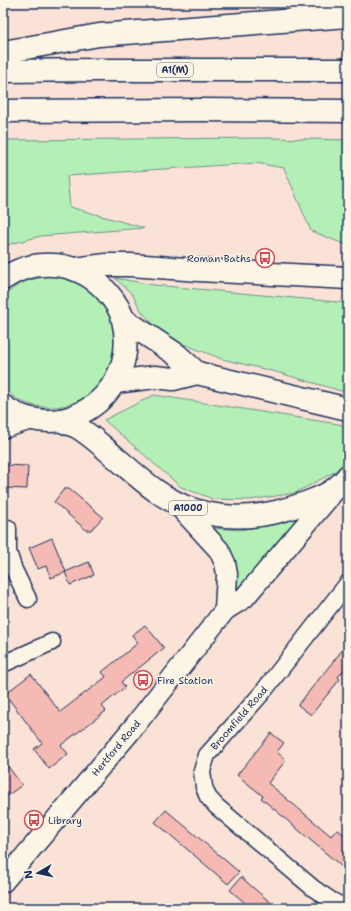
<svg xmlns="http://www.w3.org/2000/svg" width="351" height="911" font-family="'Shantell Sans',sans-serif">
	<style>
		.green { fill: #b4f0b6; stroke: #68908a }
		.building { fill: #f5bab4; stroke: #1b2f5e }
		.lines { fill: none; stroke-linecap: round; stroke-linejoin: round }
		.minor-casing { stroke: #1b2f5e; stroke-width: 19 }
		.tertiary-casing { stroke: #1b2f5e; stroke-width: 23 }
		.secondary-casing { stroke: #1b2f5e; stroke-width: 25 }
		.primary-casing { stroke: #1b2f5e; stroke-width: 25 }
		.motorway-casing { stroke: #1b2f5e; stroke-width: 25 }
		.minor { stroke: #fcf5e5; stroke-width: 16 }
		.tertiary { stroke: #fcf5e5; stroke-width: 20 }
		.secondary { stroke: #fcf5e5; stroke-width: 22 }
		.primary { stroke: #fcf5e5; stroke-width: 22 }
		.motorway { stroke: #fcf5e5; stroke-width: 22 }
		.labels { text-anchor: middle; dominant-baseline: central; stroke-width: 3; stroke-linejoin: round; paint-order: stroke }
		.shield { fill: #fcf5e5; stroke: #5e6a86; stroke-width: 1 }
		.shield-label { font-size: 9px; font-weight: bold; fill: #1b2f5e }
		.poi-label { font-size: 10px; fill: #1b2f5e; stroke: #fcf5e5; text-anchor: start }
		.street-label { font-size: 10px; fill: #1b2f5e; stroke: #fcf5e5 }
	</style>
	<rect width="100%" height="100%" fill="#fae3d6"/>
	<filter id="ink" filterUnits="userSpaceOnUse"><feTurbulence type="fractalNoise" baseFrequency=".025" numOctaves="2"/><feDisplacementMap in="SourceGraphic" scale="8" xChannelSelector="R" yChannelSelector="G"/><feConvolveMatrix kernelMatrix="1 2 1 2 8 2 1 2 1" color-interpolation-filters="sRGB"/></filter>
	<g filter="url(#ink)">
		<g class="green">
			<polygon points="269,138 348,140 348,244 344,244 311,231 284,168 256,163 148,170 67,176 70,207 144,228 41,236 3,246 3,140"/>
			<path d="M 55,276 C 61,278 69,279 75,282 C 86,287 96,294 104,304 C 119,325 119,358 104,379 C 85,407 46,415 17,399 C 12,396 8,391 3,388 L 3,296 C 22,281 31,278 55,276 Z"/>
			<polygon points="115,278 154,285 348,303 348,393 276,372 222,359 181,343 154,325 142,312 132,294"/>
			<polygon points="154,395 338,424 348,426 348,458 336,471 295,493 250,500 213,499 181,487 104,420"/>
			<polygon points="304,516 240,592 235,593 212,528 239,530 277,524"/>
		</g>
		<g class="building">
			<polygon points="5,465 28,466 27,489 4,488"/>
			<polygon points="64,489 69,489 103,517 91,530 86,530 54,502"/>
			<polygon points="52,538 66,572 51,578 46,566 38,569 29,548"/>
			<polygon points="89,562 94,575 70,585 65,572"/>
			<polygon points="145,625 164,648 121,682 125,687 102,706 106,711 61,745 68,754 49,769 34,749 42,743 5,694 31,674 60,712 106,677 102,672 138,643 132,635"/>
			<polygon points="348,643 348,665 338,677 340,679 311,715 298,705"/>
			<polygon points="271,733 284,743 277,752 286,760 268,783 331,836 337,829 348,838 348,872 261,798 263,796 237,775"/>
			<polygon points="3,760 22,785 3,799"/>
			<polygon points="166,810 239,872 228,884 155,822"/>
			<polygon points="241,877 257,891 277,908 251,908 230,890"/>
		</g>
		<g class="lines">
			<defs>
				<g id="minor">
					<polyline points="3,430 35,420"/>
					<polyline points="3,528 8,528 8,552 14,570 28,599"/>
					<polyline points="3,664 52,642"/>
					<polyline points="346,908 332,901 313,888 216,806 208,797 204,787 202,771 207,755 262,693 348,583"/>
				</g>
				<g id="tertiary">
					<polyline points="176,503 219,550 225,563 227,574 225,610"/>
					<polyline points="3,882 133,728 225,610 244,598 335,490"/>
				</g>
				<g id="secondary">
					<polyline points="123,319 177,355 197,373"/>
					<polyline points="115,382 155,377 173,379 197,373 348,409"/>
				</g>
				<g id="primary">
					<polyline points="75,269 106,265 131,265 199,270 348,278"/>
					<path d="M 3,279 C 36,256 80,261 107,292 C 114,300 121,310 123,320 C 134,365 109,406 66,419 C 46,424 19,419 3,406"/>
					<path d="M 60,420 C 66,423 72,425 77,427 C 91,435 103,447 115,457 C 128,468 141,480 155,490 C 191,516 233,522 276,512 C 292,508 325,498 337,487 C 341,484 345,480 348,476"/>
				</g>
				<g id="motorway">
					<polyline points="3,52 99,35 348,16"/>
					<polyline points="3,71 97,70 348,70"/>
					<polyline points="3,111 203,110 348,111"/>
				</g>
			</defs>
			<use href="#minor" class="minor-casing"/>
			<use href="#tertiary" class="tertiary-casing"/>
			<use href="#secondary" class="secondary-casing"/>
			<use href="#primary" class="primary-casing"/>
			<use href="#motorway" class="motorway-casing"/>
			<use href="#minor" class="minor"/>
			<use href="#tertiary" class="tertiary"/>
			<use href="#secondary" class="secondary"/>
			<use href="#primary" class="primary"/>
			<use href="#motorway" class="motorway"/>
		</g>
	</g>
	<defs>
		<symbol id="bus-ring" viewBox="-11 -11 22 22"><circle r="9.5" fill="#fcf5e5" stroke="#d1495b" stroke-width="1.5"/><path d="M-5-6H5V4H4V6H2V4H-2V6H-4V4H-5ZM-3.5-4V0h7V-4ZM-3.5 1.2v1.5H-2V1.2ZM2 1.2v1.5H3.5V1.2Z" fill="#d1495b"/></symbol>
	</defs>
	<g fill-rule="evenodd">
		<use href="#bus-ring" x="254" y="247" width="22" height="22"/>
		<use href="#bus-ring" x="132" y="669" width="22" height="22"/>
		<use href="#bus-ring" x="23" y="809" width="22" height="22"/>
	</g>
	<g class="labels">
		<g class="shield">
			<rect x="157" y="63" width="36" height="14" rx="3"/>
			<rect x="169" y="501" width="38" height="14" rx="3"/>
		</g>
		<g class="shield-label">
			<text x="175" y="70">A1(M)</text>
			<text x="188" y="508">A1000</text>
		</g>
		<g class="poi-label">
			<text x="251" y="258" text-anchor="end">Roman Baths</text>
			<text x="157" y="680">Fire Station</text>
			<text x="48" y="820">Library</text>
		</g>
		<g class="street-label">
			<text transform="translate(239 718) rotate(-49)">Broomfield Road</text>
			<text transform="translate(116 748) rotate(-50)">Hertford Road</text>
		</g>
	</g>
	<rect width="351" height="911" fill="none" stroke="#fcf5e5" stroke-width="16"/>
	<rect x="8" y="8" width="335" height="895" fill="none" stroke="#1b2f5e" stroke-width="1.5" filter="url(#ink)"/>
	<g transform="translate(38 873) rotate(261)" stroke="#fcf5e5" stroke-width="3" paint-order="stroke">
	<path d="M0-3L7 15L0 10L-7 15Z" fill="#1b2f5e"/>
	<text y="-6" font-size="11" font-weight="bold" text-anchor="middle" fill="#1b2f5e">N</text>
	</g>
</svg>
